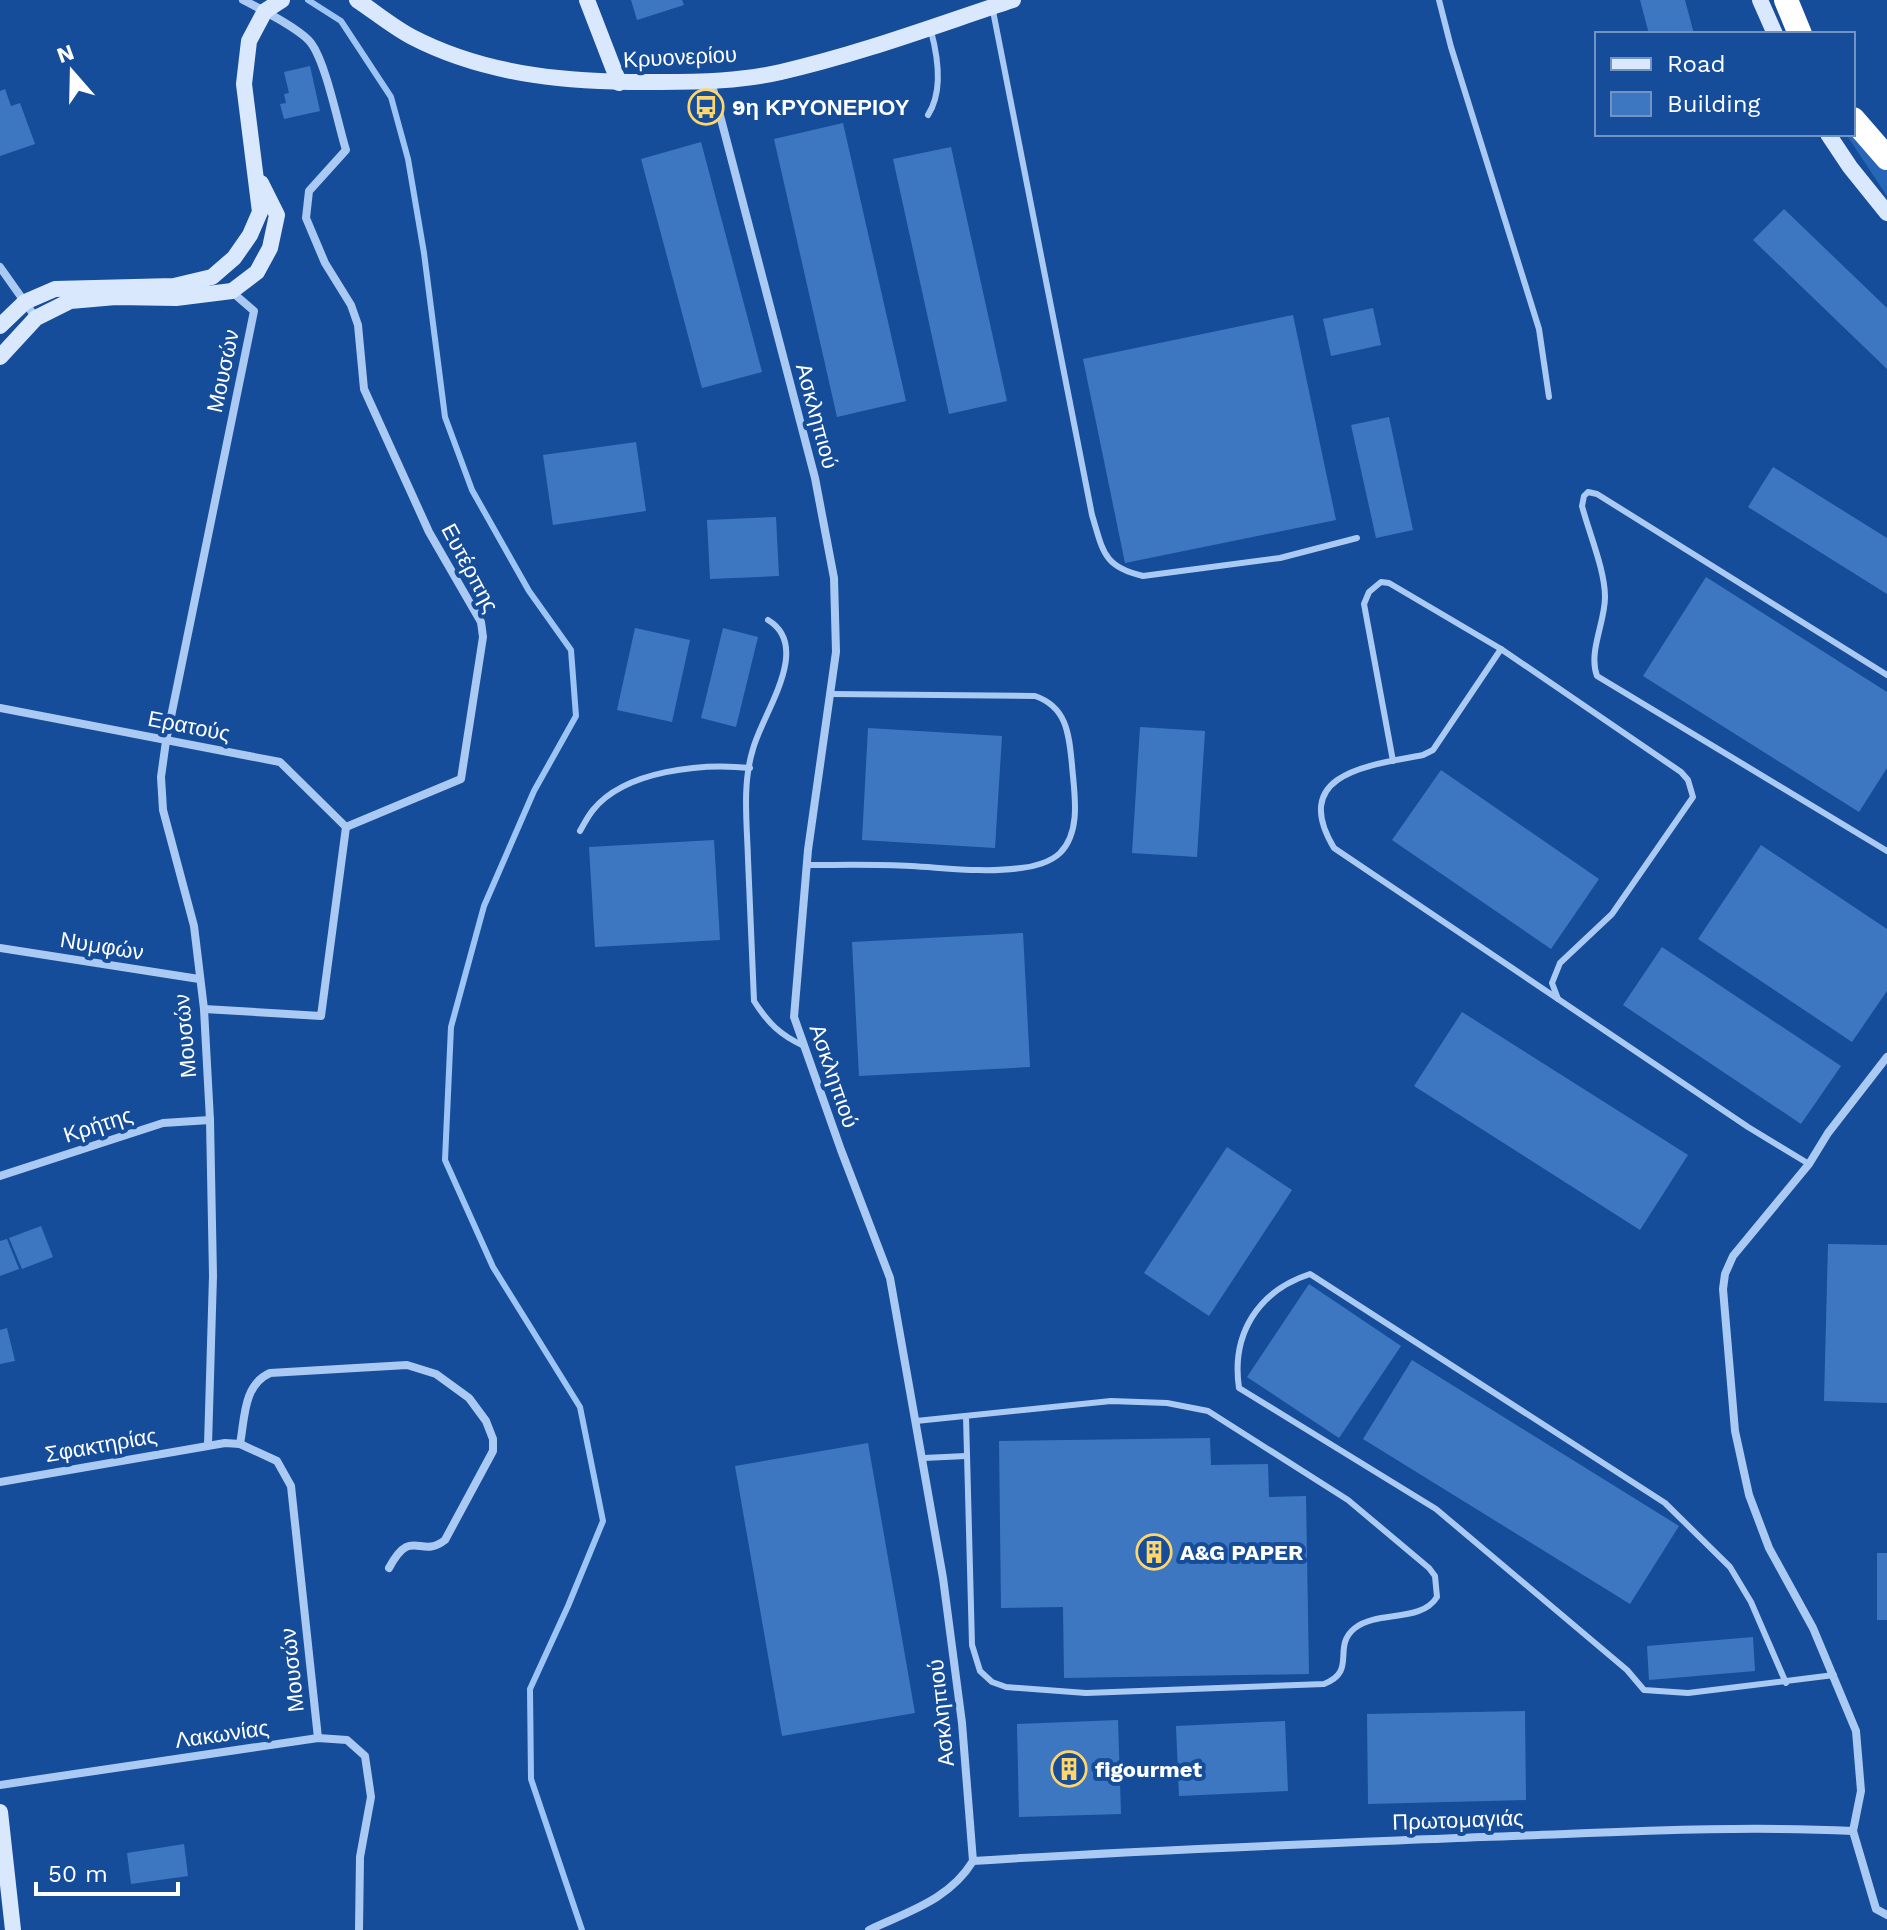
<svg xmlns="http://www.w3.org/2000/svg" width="1887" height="1930" font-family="'Work Sans',sans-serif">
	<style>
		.green { fill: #2867b8 }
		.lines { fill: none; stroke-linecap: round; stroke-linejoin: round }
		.stream { stroke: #9cc4f5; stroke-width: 6 }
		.building { fill: #3e77c1 }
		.lane { stroke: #aacaf3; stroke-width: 6 }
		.street { stroke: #aacaf3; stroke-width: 8 }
		.secondary { stroke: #d9e8fc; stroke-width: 16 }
		.highway { stroke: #fff; stroke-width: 24 }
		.labels { text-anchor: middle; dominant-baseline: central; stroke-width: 8; stroke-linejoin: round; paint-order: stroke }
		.street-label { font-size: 22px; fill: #fff; stroke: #154d9a }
		.poi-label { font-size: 22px; font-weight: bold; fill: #fff; stroke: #154d9a; text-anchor: start }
	</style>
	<rect width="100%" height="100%" fill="#154d9a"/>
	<polygon class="green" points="1846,134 1853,134 1887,171 1887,196"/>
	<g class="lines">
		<polyline class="stream" points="308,0 341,21 391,97 408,159 424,253 445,417 472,490 529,591 571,650 576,716 534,791 484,906 451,1027 445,1160 493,1267 580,1407 603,1521 568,1606 530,1689 531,1779 582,1930"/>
	</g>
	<g class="building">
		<polygon points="631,0 682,0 684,5 637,20"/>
		<polygon points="1640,0 1685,0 1694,34 1649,34"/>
		<polygon points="310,66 320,111 284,119 280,104 286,103 284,94 289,93 284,72"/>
		<polygon points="5,89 11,106 20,103 35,144 0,156 0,91"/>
		<polygon points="843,123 906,401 837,417 774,139"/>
		<polygon points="701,142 762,372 702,388 641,159"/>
		<polygon points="951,147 1007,401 949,414 893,159"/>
		<polygon points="1784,209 1887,308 1887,369 1753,240"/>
		<polygon points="1373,308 1381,345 1331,356 1323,319"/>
		<polygon points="1293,315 1336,520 1125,563 1083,359"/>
		<polygon points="1389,417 1413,530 1376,538 1351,425"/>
		<polygon points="636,442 646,511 553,525 543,455"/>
		<polygon points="1773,467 1887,538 1887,594 1748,507"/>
		<polygon points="776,517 779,576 710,579 707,520"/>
		<polygon points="1706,577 1887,692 1887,768 1859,812 1643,676"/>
		<polygon points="635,628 690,640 672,722 617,710"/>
		<polygon points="723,628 758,637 736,727 701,718"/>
		<polygon points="1140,727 1205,731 1197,857 1132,853"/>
		<polygon points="868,728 1002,736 995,848 862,840"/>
		<polygon points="1441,770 1599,879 1551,949 1392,840"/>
		<polygon points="714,840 720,940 595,947 589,847"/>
		<polygon points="1761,845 1887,929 1887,991 1852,1042 1698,939"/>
		<polygon points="1023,933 1030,1067 859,1076 852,942"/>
		<polygon points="1662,947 1841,1066 1801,1124 1623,1005"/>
		<polygon points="1462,1012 1688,1155 1640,1230 1414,1086"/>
		<polygon points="1227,1147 1292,1190 1209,1316 1144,1273"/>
		<polygon points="41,1226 53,1257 22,1269 9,1238"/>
		<polygon points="7,1239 19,1269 0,1276 0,1241"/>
		<polygon points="1828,1244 1887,1245 1887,1403 1824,1401"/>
		<polygon points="1309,1284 1401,1346 1339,1438 1247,1377"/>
		<polygon points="7,1328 15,1361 0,1364 0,1330"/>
		<polygon points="1412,1360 1679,1526 1630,1604 1363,1439"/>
		<polygon points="1210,1438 1211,1465 1268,1464 1269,1497 1306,1496 1309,1674 1064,1678 1063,1607 1001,1608 999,1441"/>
		<polygon points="868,1443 915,1713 782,1736 735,1466"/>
		<rect x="1877" y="1553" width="10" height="67"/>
		<polygon points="1753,1637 1755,1671 1649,1680 1647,1646"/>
		<polygon points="1525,1711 1526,1800 1368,1804 1367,1714"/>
		<polygon points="1118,1720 1121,1814 1019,1817 1017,1724"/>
		<polygon points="1285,1721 1288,1791 1179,1796 1176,1726"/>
		<polygon points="184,1844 188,1876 131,1884 127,1853"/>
	</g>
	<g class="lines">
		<g class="lane">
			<polyline points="1439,0 1451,47 1539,329 1549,397"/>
			<path d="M 993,11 L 1092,515 C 1103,551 1103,567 1143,576 L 1280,558 L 1357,538"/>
			<path d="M 928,115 C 943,92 938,57 931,31"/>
			<path d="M 768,620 C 813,647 762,714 753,749 C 742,784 747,823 748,859 C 750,907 752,954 754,1001 C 768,1023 780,1035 804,1046"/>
			<path d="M 1501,649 L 1433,750 L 1423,755 C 1370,765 1289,773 1334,848 L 1748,1127 L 1809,1164"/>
			<path d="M 1887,675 L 1597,494 L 1588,492 L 1584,496 L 1582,506 C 1589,533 1605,570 1605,597 C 1605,623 1588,652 1597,676 L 1887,851"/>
			<polyline points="1393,761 1364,604 1369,592 1381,582 1389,583 1501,649 1681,772 1688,780 1693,797 1612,914 1560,963 1552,983 1558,999"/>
			<path d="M 580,831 C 584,824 588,816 593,810 C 625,770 703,763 750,768"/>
			<path d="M 807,865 C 841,865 876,864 911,866 C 947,868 985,873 1021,868 C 1033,867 1051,862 1060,853 C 1082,831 1074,792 1072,765 C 1069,734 1067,707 1035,696 L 831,694"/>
			<path d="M 916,1421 L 1111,1401 L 1167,1403 L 1208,1411 L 1348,1500 L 1429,1568 L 1435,1576 L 1437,1597 C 1421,1623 1378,1610 1355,1628 C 1331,1647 1358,1671 1324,1684 L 1086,1693 L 1006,1687 L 992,1682 L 980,1671 L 972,1645 L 966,1416"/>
			<polyline points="924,1458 966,1456"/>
			<path d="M 1786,1683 L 1751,1602 L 1730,1567 L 1665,1503 L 1310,1274 C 1258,1291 1231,1334 1239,1388 L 1436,1509 L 1627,1670 L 1644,1690 L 1688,1693 L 1834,1675"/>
		</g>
		<g class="street">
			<path d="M 243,0 C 259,8 301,30 311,43 C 326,63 338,124 346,150 L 309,191 L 306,218 L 325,263 L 351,305 L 358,325 L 364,389 L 429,532 L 481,622 L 483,637 L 461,779 L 346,827"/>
			<path d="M 711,81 L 815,478 L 834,578 L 836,652 L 808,850 L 794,1017 L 841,1150 L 890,1278 L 943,1578 L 962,1723 L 973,1861 C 949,1900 909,1911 869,1930"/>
			<polyline points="0,267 36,318"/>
			<polyline points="0,708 280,762 346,827"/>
			<polyline points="0,948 199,979"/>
			<polyline points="204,1009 321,1016 346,827"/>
			<polyline points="1887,1057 1828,1133 1809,1164 1733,1256 1725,1274 1723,1289 1735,1431 1749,1495 1769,1548 1813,1628 1856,1731 1861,1791 1853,1831 1876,1909 1887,1915"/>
			<polyline points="0,1176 163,1123 210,1120"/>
			<path d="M 240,1444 C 245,1418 243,1385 270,1373 L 407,1365 L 436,1374 L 469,1398 L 486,1421 L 493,1439 L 493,1451 L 445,1540 C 420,1560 412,1525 389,1568"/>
			<polyline points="208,1445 213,1276 210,1120 204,1009 194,926 163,810 161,777 166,741 254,311 232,292"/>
			<polyline points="0,1482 225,1443 240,1444 277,1461 291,1486 318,1738"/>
			<polyline points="0,1785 318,1738 347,1740 365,1756 371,1797 360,1857 359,1930"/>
			<path d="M 973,1861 C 1142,1850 1312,1844 1482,1837 C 1606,1833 1729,1825 1853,1831"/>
		</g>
		<g class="secondary">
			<path d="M 357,0 C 375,12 393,27 412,37 C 489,77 576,83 660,82 C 701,82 742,81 781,72 C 860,54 937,25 1013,0"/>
			<polyline points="587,0 619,83"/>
			<polyline points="1760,0 1775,34"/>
			<polyline points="1828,134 1850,167 1887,213"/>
			<polyline points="0,326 25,302 55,289 174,286 212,277 234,258 250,235 260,212 244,84 249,41 265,11 282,0"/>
			<polyline points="0,357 36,318 70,301 116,297 176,298 232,291 257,272 270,248 277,215 261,183"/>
			<polyline points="0,1812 13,1930"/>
		</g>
		<g class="highway">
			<polyline points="1786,0 1800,34"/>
			<polyline points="1853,119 1887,158"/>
		</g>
	</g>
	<defs>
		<symbol id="bus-ring" viewBox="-11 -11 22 22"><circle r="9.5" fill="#154d9a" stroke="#ffd66b" stroke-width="1.5"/><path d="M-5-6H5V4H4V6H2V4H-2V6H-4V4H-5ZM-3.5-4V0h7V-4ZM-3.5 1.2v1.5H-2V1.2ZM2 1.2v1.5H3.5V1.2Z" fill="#ffd66b"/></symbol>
		<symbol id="building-ring" viewBox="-11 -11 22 22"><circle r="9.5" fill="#154d9a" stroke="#ffd66b" stroke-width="1.5"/><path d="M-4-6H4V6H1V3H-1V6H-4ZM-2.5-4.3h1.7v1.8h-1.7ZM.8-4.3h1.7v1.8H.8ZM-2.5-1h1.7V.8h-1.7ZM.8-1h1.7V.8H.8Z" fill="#ffd66b"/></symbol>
	</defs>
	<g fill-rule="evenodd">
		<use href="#bus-ring" x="686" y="87" width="40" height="40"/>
		<use href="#building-ring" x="1134" y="1532" width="40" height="40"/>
		<use href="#building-ring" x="1049" y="1749" width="40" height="40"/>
	</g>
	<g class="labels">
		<g class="street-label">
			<text transform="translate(680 57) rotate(-3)">Κρυονερίου</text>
			<text transform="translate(223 371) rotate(-78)">Μουσών</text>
			<text transform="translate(817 416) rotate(75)">Ασκληπιού</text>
			<text transform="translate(470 568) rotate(62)">Ευτέρπης</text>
			<text transform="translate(189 726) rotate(11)">Ερατούς</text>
			<text transform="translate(102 946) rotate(9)">Νυμφών</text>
			<text transform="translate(185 1036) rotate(-95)">Μουσών</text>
			<text transform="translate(834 1076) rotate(71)">Ασκληπιού</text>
			<text transform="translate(98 1125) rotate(-18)">Κρήτης</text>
			<text transform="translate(101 1445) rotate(-10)">Σφακτηρίας</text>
			<text transform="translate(292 1670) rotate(-96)">Μουσών</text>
			<text transform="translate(941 1713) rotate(-96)">Ασκληπιού</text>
			<text transform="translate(222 1734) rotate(-8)">Λακωνίας</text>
			<text transform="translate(1458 1820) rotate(-2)">Πρωτομαγιάς</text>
		</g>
		<g class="poi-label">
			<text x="732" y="107">9η ΚΡΥΟΝΕΡΙΟΥ</text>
			<text x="1180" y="1552">A&amp;G PAPER</text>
			<text x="1095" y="1769">figourmet</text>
		</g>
	</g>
	<rect x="1595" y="32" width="260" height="104" fill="#154d9a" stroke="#7394c2" stroke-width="2"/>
	<rect x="1611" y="58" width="40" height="12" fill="#d9e8fc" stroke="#7394c2" stroke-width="2"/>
	<text x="1667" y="72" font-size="24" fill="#ffffff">Road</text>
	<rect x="1611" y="92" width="40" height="24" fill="#3e77c1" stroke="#7394c2" stroke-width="2"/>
	<text x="1667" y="112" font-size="24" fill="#ffffff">Building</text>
	<g transform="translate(72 72) rotate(340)" stroke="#154d9a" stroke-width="6" paint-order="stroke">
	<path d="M0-6L14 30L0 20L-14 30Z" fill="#ffffff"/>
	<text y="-12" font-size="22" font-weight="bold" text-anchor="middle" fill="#ffffff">N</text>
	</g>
	<path d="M36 1882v12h142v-12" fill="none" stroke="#ffffff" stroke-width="4"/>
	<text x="48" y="1882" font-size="24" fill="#ffffff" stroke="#154d9a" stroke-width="6" paint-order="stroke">50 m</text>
</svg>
